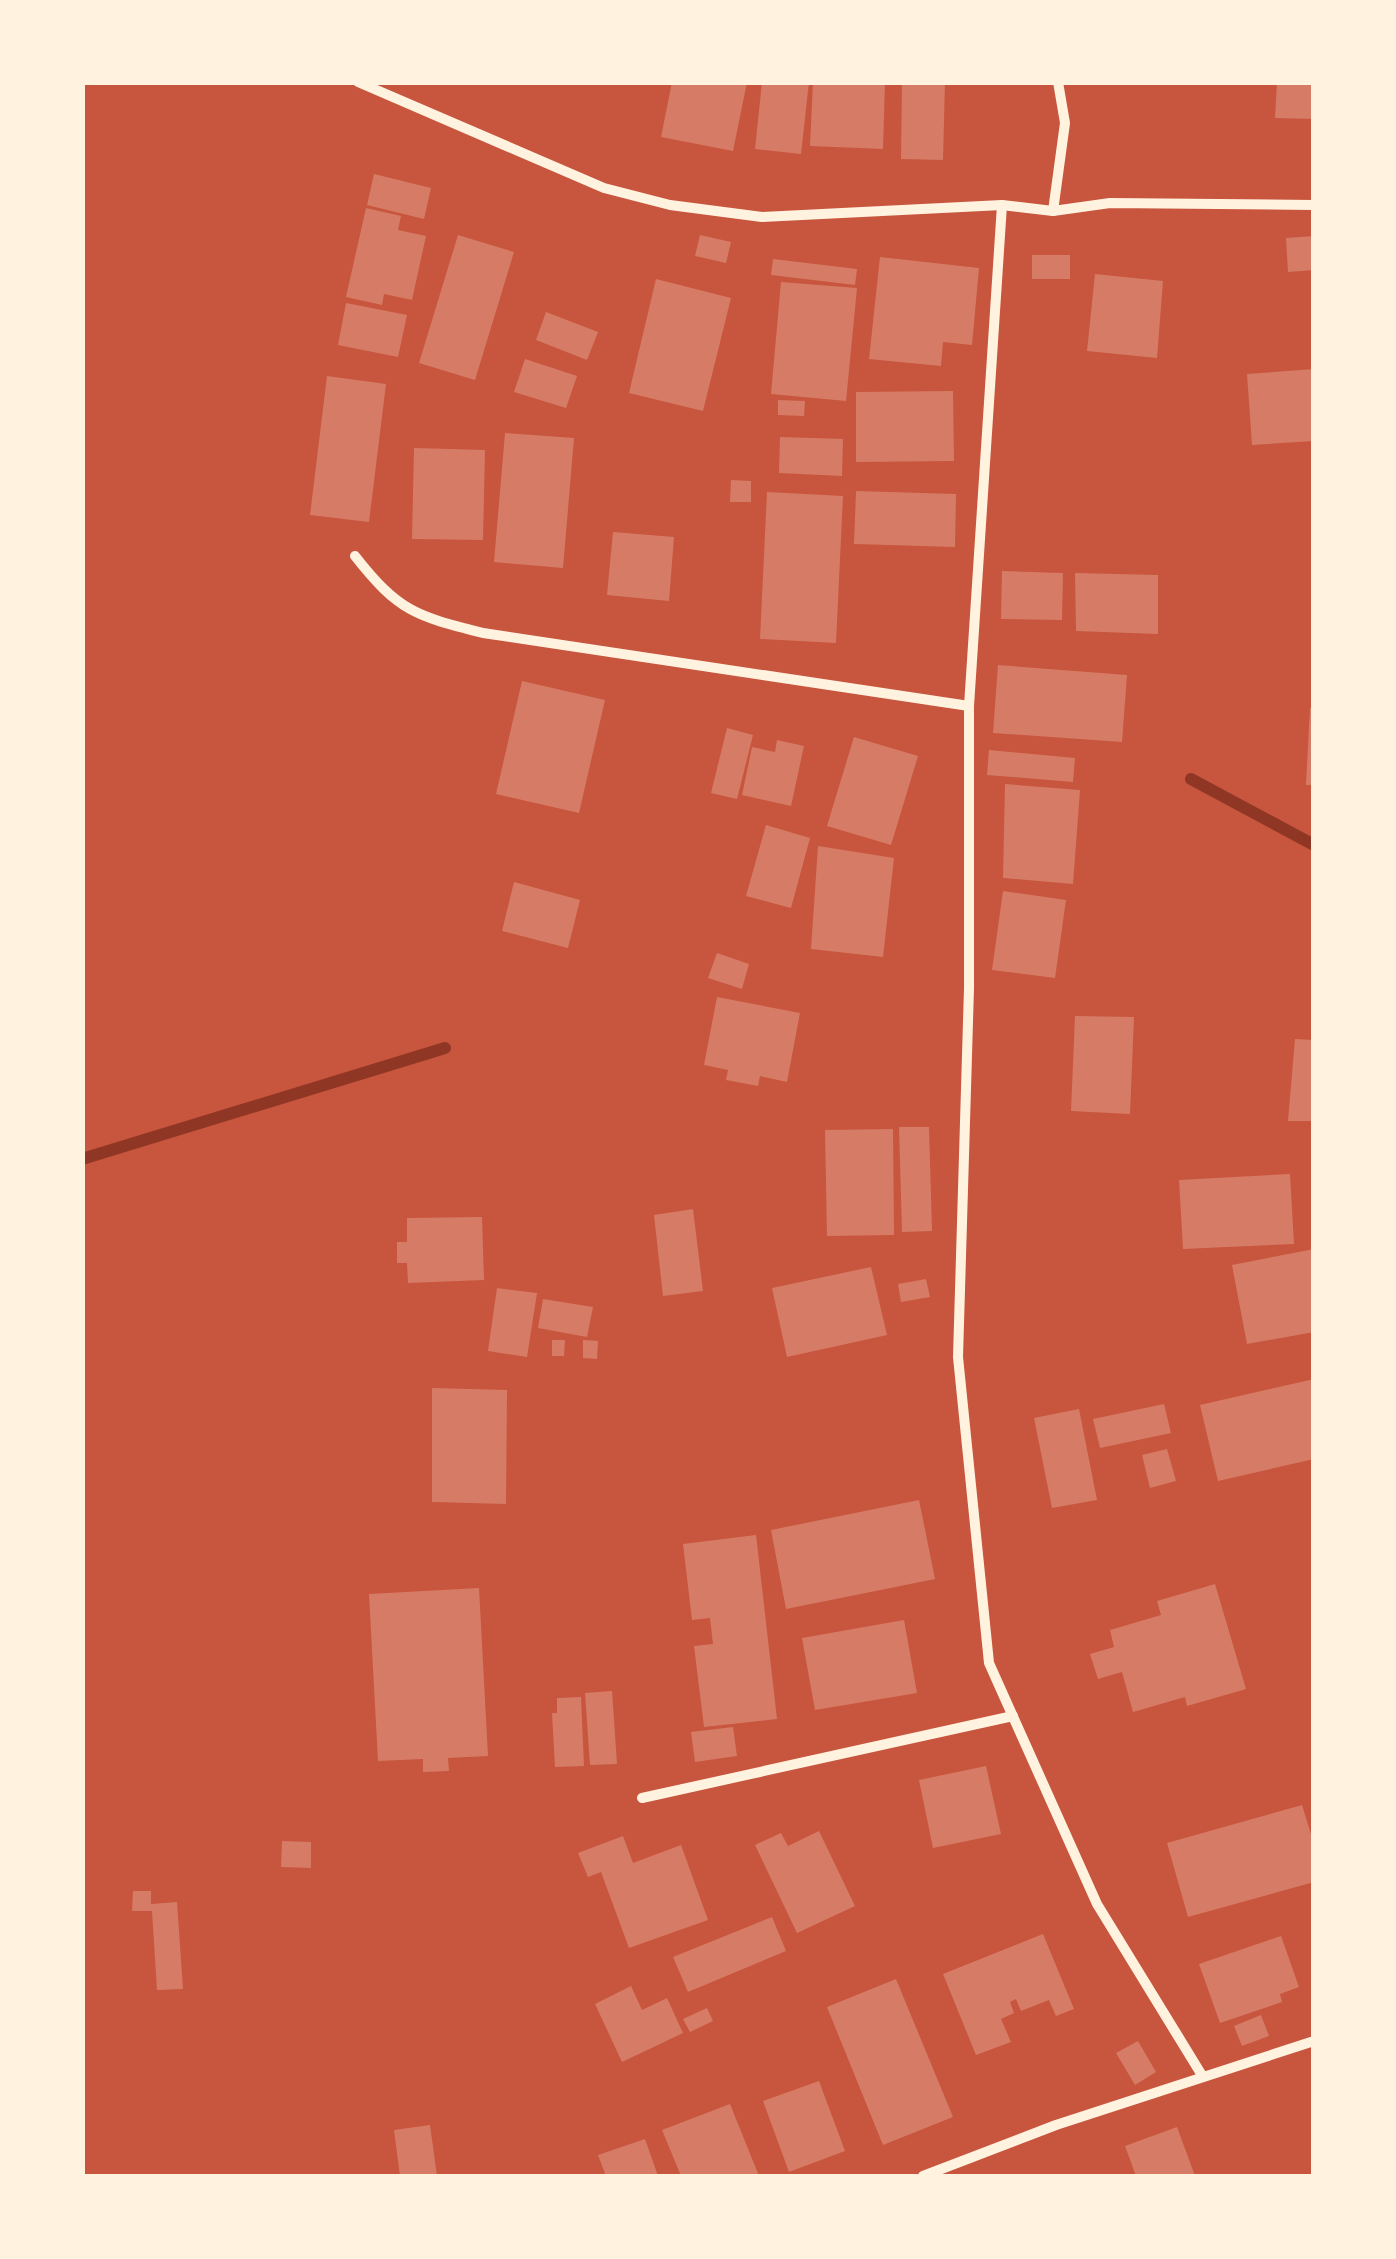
<svg xmlns="http://www.w3.org/2000/svg" width="1396" height="2259" font-family="'Sofia Sans Condensed',sans-serif">
	<style>
		.lines { fill: none; stroke-linecap: round; stroke-linejoin: round }
		.stream { stroke: #8f3625; stroke-width: 12 }
		.building { fill: #d67c66 }
		.minor { stroke: #fff3e0; stroke-width: 10 }
	</style>
	<rect width="100%" height="100%" fill="#c8553d"/>
	<g class="lines">
		<g class="stream">
			<polyline points="1191,779 1314,845"/>
			<polyline points="82,1159 445,1048"/>
		</g>
	</g>
	<g class="building">
		<polygon points="672,82 747,82 733,151 661,137"/>
		<polygon points="762,82 809,82 801,154 755,149"/>
		<polygon points="813,82 885,82 883,149 810,146"/>
		<polygon points="902,82 945,82 943,160 901,159"/>
		<polygon points="1277,82 1314,82 1314,119 1275,118"/>
		<polygon points="374,174 431,188 424,219 367,205"/>
		<polygon points="366,208 401,216 398,230 426,236 412,300 384,294 382,305 346,297"/>
		<polygon points="458,235 514,252 475,380 419,363"/>
		<polygon points="700,235 731,242 726,263 695,256"/>
		<polygon points="1314,236 1314,270 1288,272 1286,238"/>
		<rect x="1032" y="255" width="38" height="24"/>
		<polygon points="880,257 979,268 972,345 943,342 941,366 869,359"/>
		<polygon points="773,259 857,269 855,285 771,275"/>
		<polygon points="1095,274 1163,281 1157,358 1087,351"/>
		<polygon points="656,279 731,298 703,411 629,393"/>
		<polygon points="781,282 857,288 846,401 771,394"/>
		<polygon points="346,303 407,315 398,357 338,345"/>
		<polygon points="546,312 598,332 587,360 536,340"/>
		<polygon points="525,359 577,376 566,408 514,392"/>
		<polygon points="1314,369 1314,441 1252,445 1247,374"/>
		<polygon points="327,376 386,384 369,522 310,515"/>
		<polygon points="953,391 954,461 856,462 856,392"/>
		<polygon points="778,400 805,401 804,416 778,415"/>
		<polygon points="505,433 574,438 563,568 494,562"/>
		<polygon points="780,437 843,439 842,476 779,473"/>
		<polygon points="414,448 485,450 483,540 412,539"/>
		<polygon points="731,480 751,481 751,502 730,502"/>
		<polygon points="856,491 956,494 955,547 854,544"/>
		<polygon points="767,492 843,496 836,643 760,639"/>
		<polygon points="613,532 674,537 669,601 607,595"/>
		<polygon points="1002,571 1063,573 1062,620 1001,619"/>
		<polygon points="1075,573 1158,575 1158,634 1076,631"/>
		<polygon points="998,665 1127,675 1122,742 993,733"/>
		<polygon points="522,681 605,700 579,813 496,794"/>
		<polygon points="1310,708 1314,708 1314,785 1306,785"/>
		<polygon points="727,728 753,735 737,799 711,793"/>
		<polygon points="854,737 918,756 891,845 827,826"/>
		<polygon points="777,740 804,746 791,806 742,795 752,747 775,752"/>
		<polygon points="989,750 1075,758 1073,782 987,775"/>
		<polygon points="1005,784 1080,790 1073,884 1003,878"/>
		<polygon points="766,825 810,838 791,908 746,896"/>
		<polygon points="818,846 894,858 883,957 811,949"/>
		<polygon points="514,882 580,900 568,948 502,931"/>
		<polygon points="1003,891 1066,900 1055,978 992,970"/>
		<polygon points="717,953 749,964 742,989 708,978"/>
		<polygon points="717,997 800,1013 787,1082 760,1076 758,1086 726,1080 728,1070 704,1065"/>
		<polygon points="1075,1016 1134,1017 1130,1114 1071,1111"/>
		<polygon points="1295,1039 1314,1040 1314,1121 1288,1121"/>
		<polygon points="899,1127 929,1127 932,1231 902,1232"/>
		<polygon points="893,1129 894,1235 827,1236 825,1130"/>
		<polygon points="1290,1174 1294,1244 1183,1249 1179,1180"/>
		<polygon points="693,1209 703,1291 663,1296 654,1215"/>
		<polygon points="482,1217 484,1280 408,1283 407,1263 397,1263 397,1242 407,1242 407,1218"/>
		<polygon points="1314,1249 1314,1332 1247,1344 1232,1265"/>
		<polygon points="871,1267 887,1335 787,1357 772,1288"/>
		<polygon points="926,1279 930,1297 901,1302 898,1284"/>
		<polygon points="497,1288 537,1293 527,1357 488,1351"/>
		<polygon points="543,1299 593,1307 587,1337 538,1328"/>
		<polygon points="552,1340 565,1340 564,1356 552,1356"/>
		<polygon points="583,1340 598,1341 597,1359 583,1358"/>
		<polygon points="1314,1379 1314,1459 1218,1481 1200,1405"/>
		<polygon points="432,1388 507,1390 506,1504 432,1502"/>
		<polygon points="1164,1404 1171,1433 1100,1448 1093,1419"/>
		<polygon points="1079,1409 1097,1500 1052,1508 1034,1418"/>
		<polygon points="1167,1449 1176,1481 1150,1488 1142,1455"/>
		<polygon points="919,1500 935,1579 786,1609 771,1530"/>
		<polygon points="756,1535 777,1719 704,1727 694,1646 713,1644 710,1618 692,1620 683,1544"/>
		<polygon points="1215,1584 1246,1689 1187,1706 1185,1697 1133,1712 1122,1672 1098,1679 1090,1654 1114,1647 1110,1630 1161,1615 1157,1601"/>
		<polygon points="479,1588 488,1756 448,1758 449,1771 423,1772 423,1759 378,1761 369,1594"/>
		<polygon points="904,1620 917,1693 815,1710 802,1638"/>
		<polygon points="612,1691 617,1764 590,1765 585,1693"/>
		<polygon points="581,1697 584,1766 555,1767 552,1713 557,1713 557,1698"/>
		<polygon points="733,1727 737,1756 695,1762 691,1732"/>
		<polygon points="986,1766 1001,1834 933,1848 919,1780"/>
		<polygon points="1302,1805 1314,1844 1314,1882 1188,1917 1167,1843"/>
		<polygon points="819,1831 855,1906 797,1933 755,1845 781,1833 788,1846"/>
		<polygon points="623,1836 633,1863 681,1845 708,1920 629,1948 601,1872 588,1877 578,1853"/>
		<polygon points="282,1841 311,1842 311,1868 281,1867"/>
		<polygon points="133,1891 151,1891 151,1904 177,1902 183,1989 157,1990 152,1911 132,1911"/>
		<polygon points="772,1917 786,1951 688,1992 673,1957"/>
		<polygon points="1043,1934 1074,2009 1056,2016 1049,2000 1021,2011 1016,1999 1010,2002 1014,2013 1001,2019 1011,2042 976,2055 943,1974"/>
		<polygon points="1281,1936 1299,1987 1280,1994 1282,2002 1220,2023 1199,1964"/>
		<polygon points="896,1979 953,2117 883,2145 827,2007"/>
		<polygon points="631,1986 642,2010 667,1998 683,2033 622,2062 595,2004"/>
		<polygon points="707,2008 713,2021 690,2032 683,2019"/>
		<polygon points="1261,2015 1269,2036 1242,2046 1234,2026"/>
		<polygon points="1138,2041 1156,2072 1135,2085 1116,2053"/>
		<polygon points="819,2081 845,2151 789,2172 763,2101"/>
		<polygon points="730,2104 759,2176 681,2176 662,2130"/>
		<polygon points="430,2125 437,2176 400,2176 394,2130"/>
		<polygon points="1177,2127 1195,2176 1136,2176 1125,2146"/>
		<polygon points="645,2139 658,2176 606,2176 598,2155"/>
	</g>
	<g class="lines">
		<g class="minor">
			<polyline points="358,82 604,188 670,205 762,217 1002,205 1053,211 1110,203 1314,205"/>
			<polyline points="1002,205 969,706 969,988 958,1357 989,1663 1097,1904 1203,2077"/>
			<polyline points="1053,211 1065,123 1058,82"/>
			<path d="M 355,556 C 399,612 416,616 483,633 L 969,706"/>
			<polyline points="642,1798 1013,1716"/>
			<polyline points="923,2176 1056,2125 1314,2041"/>
		</g>
	</g>
	<rect width="1396" height="2259" fill="none" stroke="#fff3e0" stroke-width="170"/>
</svg>
